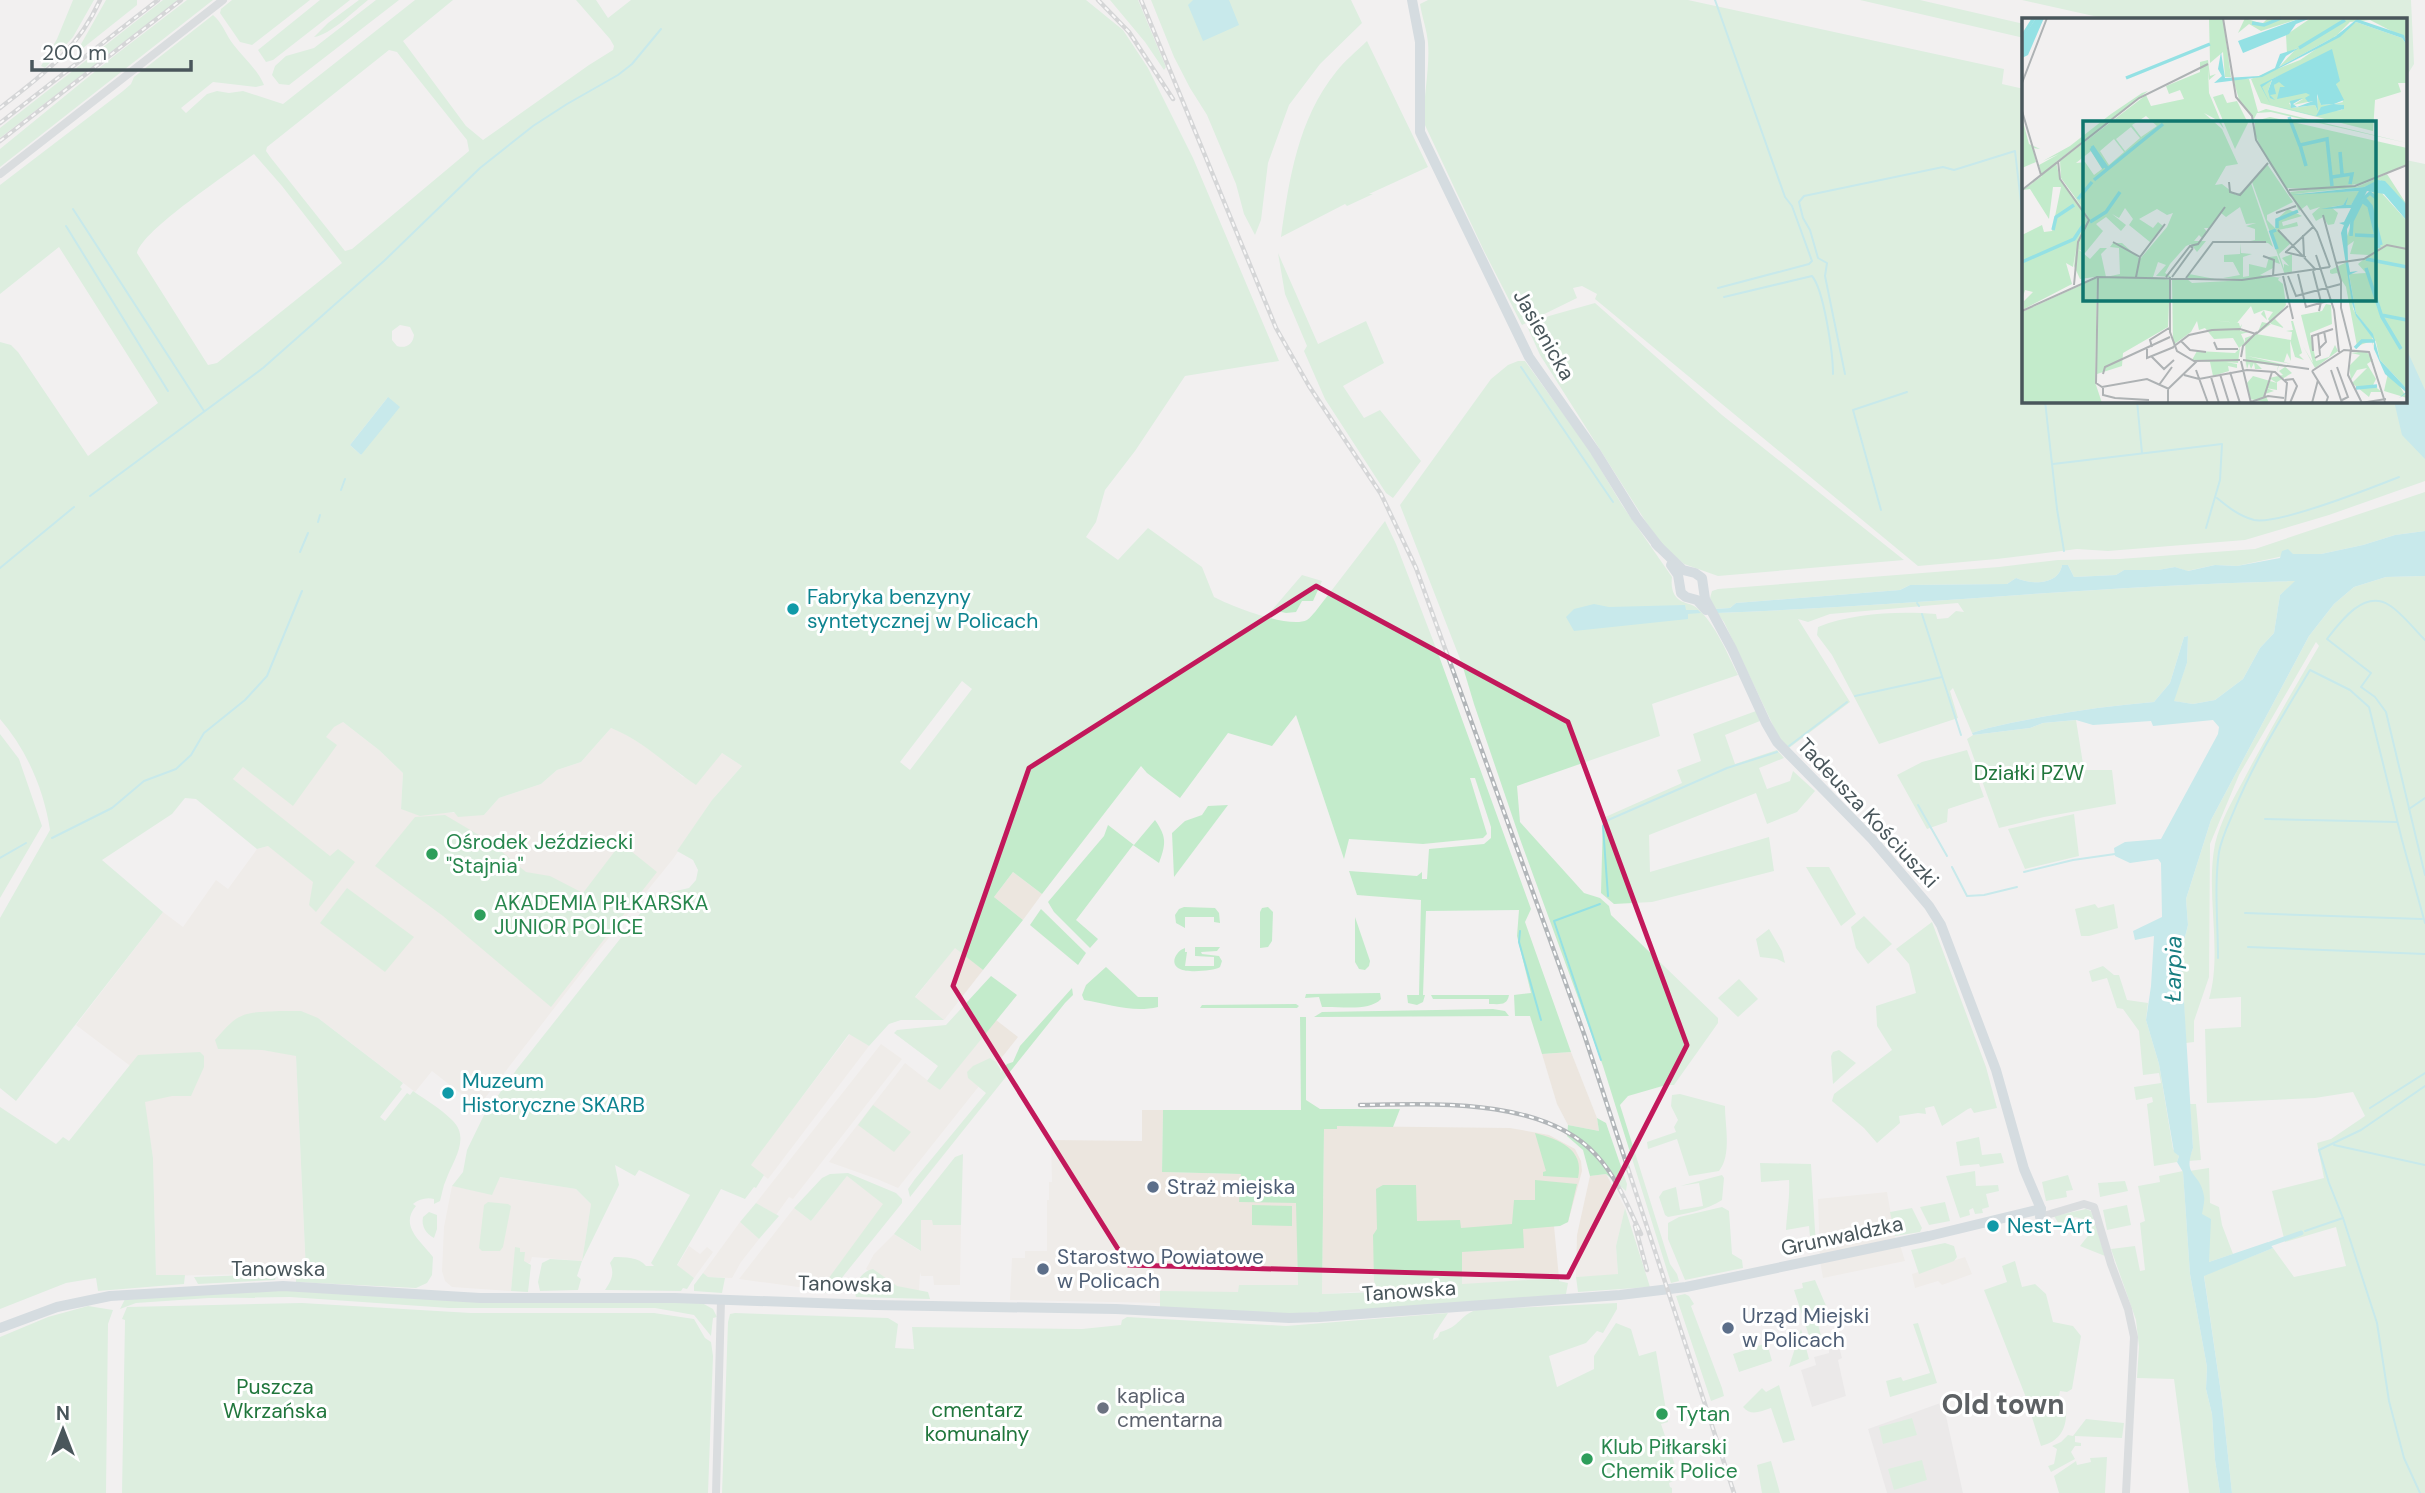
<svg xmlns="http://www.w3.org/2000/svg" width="2425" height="1493" font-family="'DM Sans',sans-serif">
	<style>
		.commercial { fill: #ece6df }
		.education { fill: #e3e1e1 }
		.green { fill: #c3ebcb; fill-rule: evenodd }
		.water { fill: #94e1e4 }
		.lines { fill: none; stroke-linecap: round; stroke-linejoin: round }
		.stream { stroke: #94e1e4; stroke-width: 2 }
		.canal { stroke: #94e1e4; stroke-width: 5 }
		.minor { stroke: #bdc6cb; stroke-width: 8 }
		.major { stroke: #b2c3cc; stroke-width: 10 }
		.rail-casing { stroke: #b2b6b9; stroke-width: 4.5 }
		.rail { stroke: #fff; stroke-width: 2; stroke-dasharray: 5; stroke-linecap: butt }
		.marked { fill: none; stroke: #c2185b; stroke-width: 5; stroke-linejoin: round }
		.culture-dot { fill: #0f9aa8; stroke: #fff; stroke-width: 2.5 }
		.leisure-dot { fill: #2e9e5b; stroke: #fff; stroke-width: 2.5 }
		.service-dot { fill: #5c6f8a; stroke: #fff; stroke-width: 2.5 }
		.worship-dot { fill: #6b7280; stroke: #fff; stroke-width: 2.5 }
		.labels { text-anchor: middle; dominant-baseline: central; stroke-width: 6; stroke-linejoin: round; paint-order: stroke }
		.street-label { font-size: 21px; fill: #49565b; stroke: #fff }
		.culture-label { font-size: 21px; fill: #0d838f; stroke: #fff; text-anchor: start }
		.park-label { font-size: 21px; fill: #20763c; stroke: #fff }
		.leisure-label { font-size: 21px; fill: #27864d; stroke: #fff; text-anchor: start }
		.service-label { font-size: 21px; fill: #4e5e75; stroke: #fff; text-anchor: start }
		.worship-label { font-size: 21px; fill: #5b616d; stroke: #fff; text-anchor: start }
		.water-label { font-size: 23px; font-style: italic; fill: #187e81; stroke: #fff }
		.district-label { font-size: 28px; font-weight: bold; fill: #5d6164; stroke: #fff }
		.inset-river { fill: none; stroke: #94e1e4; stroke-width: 3.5 }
		.inset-road { fill: none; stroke: #aeb2b4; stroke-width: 2 }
		.view { fill: #0f766e; fill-opacity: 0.15; stroke: #0f766e; stroke-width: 3.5 }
		.inset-edge { fill: none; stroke: #49565b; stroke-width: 3.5 }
	</style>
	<rect width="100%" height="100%" fill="#f2f0f0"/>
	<g class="commercial">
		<polygon points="296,703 343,722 379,750 403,773 401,809 484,815 499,798 541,784 557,770 581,762 611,728 624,733 658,755 683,777 722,753 742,766 712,800 673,859 599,950 478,1107 432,1071 415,1092 318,1018 262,1050 296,1055 306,1273 156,1276 153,1158 143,1095 129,1065 76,1025 163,912 183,927 216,880 228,889 257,849 268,846 272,811 233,779"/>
		<polygon points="1013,872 1042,894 1023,920 994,897"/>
		<polygon points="955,947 983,970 944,1020 915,998"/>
		<polygon points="996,1020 1018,1037 898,1188 877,1179 829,1162 905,1063 940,1090"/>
		<polygon points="850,1034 869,1046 768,1179 750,1165"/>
		<polygon points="881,1044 902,1059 793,1199 789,1197 776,1215 756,1203"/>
		<polygon points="1571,1052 1597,1118 1599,1131 1568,1125 1557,1104 1542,1054"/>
		<polygon points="1142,1110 1163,1110 1162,1172 1241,1174 1297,1203 1298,1294 1160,1292 1160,1303 1010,1300 1012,1258 1025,1258 1025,1251 1047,1251 1047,1200 1049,1200 1049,1182 1052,1182 1051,1140 1142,1141"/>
		<polygon points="1337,1126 1510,1128 1549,1135 1575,1149 1581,1161 1582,1171 1568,1222 1554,1226 1559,1278 1322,1294 1324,1129 1336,1129"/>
		<polygon points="1606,1174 1625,1208 1616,1246 1618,1275 1576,1277 1577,1235 1590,1176"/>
		<polygon points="847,1176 884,1204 820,1290 739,1279 794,1208 811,1221"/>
		<polygon points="499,1177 576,1189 591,1204 582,1261 532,1257 530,1263 514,1262 511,1291 452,1287 445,1281 442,1271 444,1227 452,1186 492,1194"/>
		<polygon points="1887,1192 1896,1243 1820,1259 1818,1199"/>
		<polygon points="921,1220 933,1220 933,1225 961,1225 960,1285 934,1285 933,1276 921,1276 920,1272 919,1291 894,1287 866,1269 874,1254 894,1234 920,1251"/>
		<polygon points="740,1222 759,1239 741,1262 732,1278 708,1277 703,1273"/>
		<polygon points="1900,1245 1905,1261 1823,1278 1820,1261"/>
		<polygon points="689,1246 700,1254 707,1247 713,1252 694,1278 677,1266"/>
		<polygon points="1965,1257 1972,1274 1942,1285 1938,1281 1915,1288 1912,1274"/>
	</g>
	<g class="education">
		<polygon points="1839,1346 1842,1358 1838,1360 1846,1396 1812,1407 1801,1370 1816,1365 1814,1357 1829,1353 1829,1348"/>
		<polygon points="1943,1402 1963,1493 1887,1493 1868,1429"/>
	</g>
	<g class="green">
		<polygon points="73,0 94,0 73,37 45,68 41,66 57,39"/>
		<polygon points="106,0 137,0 137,5 83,48 80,46"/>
		<polygon points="163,0 179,0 0,138 0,128"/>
		<polygon points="187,0 213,0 0,167 0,149 114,56"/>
		<polygon points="232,0 310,0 252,45 240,42 220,13 221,9"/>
		<polygon points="320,0 350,0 273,60 266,62 258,50"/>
		<path d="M 359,0 L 368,0 C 354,11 330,35 314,37 L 328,23 Z"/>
		<polygon points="376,0 399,0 289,85 279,84 272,75 275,66 286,56 314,48"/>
		<path d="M 415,0 L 453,0 L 403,41 L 466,126 L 483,140 L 589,65 L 613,50 L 614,46 L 610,39 L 576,0 L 596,0 L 608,18 L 631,0 L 1086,0 L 1123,30 L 1148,68 L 1193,158 L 1279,361 L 1185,376 L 1135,451 L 1105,490 L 1096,522 L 1086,537 L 1118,560 L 1148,528 L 1202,567 L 1214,597 C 1231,606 1289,629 1307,620 C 1310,618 1313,614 1315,612 L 1385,521 L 1396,544 L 1439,656 L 1531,909 L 1525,922 L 1571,1052 L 1542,1054 L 1530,1016 L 1515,1016 L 1514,995 L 1531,993 L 1517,936 L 1519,910 L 1426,911 L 1423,995 L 1425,995 L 1423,1002 L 1417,1005 L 1408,1003 L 1407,995 L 1419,995 L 1421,900 L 1357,895 L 1349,871 L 1417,876 L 1422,872 L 1422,879 L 1427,879 L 1429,849 L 1484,844 L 1491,838 L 1491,827 L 1475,778 L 1470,778 L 1487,834 L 1483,838 L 1423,844 L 1349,839 L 1344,859 L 1296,715 L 1272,746 L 1228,733 L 1180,798 L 1147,773 L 1141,766 L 1042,894 L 1013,872 L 994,897 L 1023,920 L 983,970 L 955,948 L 915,997 L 944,1020 L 901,1020 L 889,1024 L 869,1046 L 849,1034 L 751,1165 L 764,1175 L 756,1188 L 754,1187 L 745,1199 L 721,1189 L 677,1265 L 694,1278 L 687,1289 L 683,1288 L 681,1291 L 605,1290 C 611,1281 615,1274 610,1263 L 614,1257 C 625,1257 639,1257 646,1266 L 654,1266 L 651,1263 L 690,1195 L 639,1170 L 635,1176 L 615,1165 L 619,1185 L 582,1261 L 577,1276 L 581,1279 L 578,1290 L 540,1291 L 538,1282 L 542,1263 L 550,1259 L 582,1261 L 591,1204 L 576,1189 L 500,1177 L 492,1195 L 452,1186 L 463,1172 L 467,1150 L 484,1115 L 517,1069 L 654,896 L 689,888 L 696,880 L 698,870 L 693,860 L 677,851 L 712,800 L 742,766 L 722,753 L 696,785 C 667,766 644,741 611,728 L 581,762 L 557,770 L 541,784 L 499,798 L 484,815 L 458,817 L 454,812 L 420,816 L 401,809 L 403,773 L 379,750 L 343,722 L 334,727 L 326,737 L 337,745 L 293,806 L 243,767 L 233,779 L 330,856 L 338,849 L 355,862 L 316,912 L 309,905 L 313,882 L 268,846 L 257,849 L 196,799 L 185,798 L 172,814 L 102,860 L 163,912 L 16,1101 L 0,1088 L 0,918 L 50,830 C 44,790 27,750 0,719 L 0,342 L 11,345 L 18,352 L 88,456 L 158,403 L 59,247 L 0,294 L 0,185 L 123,91 L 131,84 L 134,77 L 213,15 C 222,22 226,35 233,44 C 243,57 258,70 264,85 L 256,87 L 213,82 L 181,108 L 186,113 L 207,94 L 217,91 L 229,93 L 243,91 L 283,104 ZM 389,50 L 397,52 L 400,56 L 467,140 L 469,151 L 352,249 L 345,251 L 271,158 L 266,151 L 267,147 ZM 254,154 L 282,186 L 342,263 L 217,363 L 208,365 L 137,253 C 142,230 231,172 254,154 ZM 400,325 L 410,327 L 414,335 C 413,344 406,349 397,346 L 392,340 L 392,331 ZM 388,397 L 361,455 L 350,445 ZM 962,681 L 972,689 L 910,770 L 900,762 Z"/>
		<polygon points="1110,0 1138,0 1166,67 1164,70 1145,42"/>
		<polygon points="1151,0 1351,0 1362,23 1320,64 1289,105 1268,163 1261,220 1255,235 1244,214 1236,184 1207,115 1190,88 1174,57"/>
		<path d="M 1428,0 L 1688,0 L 2004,69 L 2002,84 L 2024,89 L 2024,401 L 2406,401 L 2406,160 L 2425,164 L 2425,481 L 2329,515 L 2245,540 L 2108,551 L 2077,549 L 1997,559 L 1918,566 L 1595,299 L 1597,294 L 1582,286 L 1573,288 L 1577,298 L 1522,325 L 1484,251 L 1424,123 C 1423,96 1430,70 1428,43 C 1427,30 1422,17 1420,4 Z"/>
		<polygon points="1860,0 1920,0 2024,24 2024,38"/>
		<polygon points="2022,0 2411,0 2414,64 2406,77 2406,19 2107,19"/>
		<path d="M 1367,41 L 1428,167 L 1369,194 L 1373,194 L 1347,206 L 1345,204 L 1281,237 C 1289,179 1298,119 1336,72 C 1344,61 1357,51 1367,41 Z"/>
		<polygon points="1278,253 1318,344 1366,321 1384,363 1343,386 1364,418 1380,410 1421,461 1393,498 1386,493 1325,399 1304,351 1307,346 1285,294"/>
		<polygon points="1595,303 1722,415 1904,560 1718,576 1684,564 1663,546 1646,522 1540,355 1527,326 1549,316"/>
		<path d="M 1518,361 L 1525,361 L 1588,448 L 1622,505 L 1672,577 C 1671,585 1672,593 1677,598 C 1683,604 1692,603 1697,608 C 1716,625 1727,653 1738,675 L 1652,704 L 1660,736 L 1517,786 L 1520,822 L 1584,893 L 1600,898 L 1609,906 L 1611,915 L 1718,1018 L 1718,1023 L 1674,1085 L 1666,1085 L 1628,1096 L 1620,1105 L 1670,1264 L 1677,1274 L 1679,1281 L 1671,1283 L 1603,1066 L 1520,839 L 1474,704 L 1462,664 L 1400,505 L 1491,379 L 1508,365 Z"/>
		<path d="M 2425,492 L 2425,531 L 2395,535 L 2363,545 L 2321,554 L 2293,554 L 2237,566 L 2215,565 L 2187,571 L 2175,567 L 2158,570 L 2124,570 L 2116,575 L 2074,577 L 2068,565 L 2062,565 C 2059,585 2032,585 2016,578 L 2007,584 L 1910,585 L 1900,590 L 1736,603 L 1730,608 L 1715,609 L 1710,598 L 1712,591 L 1718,589 L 1999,567 L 2058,560 L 2120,559 L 2255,549 Z"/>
		<polygon points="1302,575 1322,581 1313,601 1302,601 1296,612 1286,613 1272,610"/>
		<path d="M 2425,576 L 2425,1493 L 2232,1493 L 2222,1400 L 2204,1275 L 2273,1248 L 2294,1277 L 2346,1266 L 2336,1227 L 2285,1242 L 2272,1191 L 2324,1178 L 2317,1143 L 2331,1139 L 2365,1116 L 2353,1092 L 2315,1098 L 2207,1103 L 2205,1029 L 2241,1027 L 2241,997 L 2209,999 C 2223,951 2205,894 2215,844 C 2220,822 2232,801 2243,781 C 2267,735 2293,690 2319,646 L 2316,642 L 2239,775 L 2210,844 L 2209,977 L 2194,1021 L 2194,1042 L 2186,1043 L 2181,953 L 2188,925 L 2186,899 L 2211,820 L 2309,636 L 2334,604 L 2354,587 L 2386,577 Z"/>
		<path d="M 2296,581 L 2280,595 L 2274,633 L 2260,648 L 2243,679 L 2215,700 L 2193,704 L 2173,701 L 2187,663 L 2188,636 L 2184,637 L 2170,683 L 2154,702 C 2116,705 2079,710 2041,717 C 2017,722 1995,725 1972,733 L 1953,688 L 1950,691 L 1958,718 L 1879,744 L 1832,655 L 1817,635 L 1818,627 C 1853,613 1898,611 1936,614 L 1937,619 L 1948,618 L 1956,611 L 1964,612 L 1958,603 L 1830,614 L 1808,622 L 1798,619 L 1850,702 L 1789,748 L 1779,738 L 1724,622 L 1717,613 C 1910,606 2102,585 2296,581 Z"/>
		<polygon points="1756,711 1760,721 1725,735 1735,764 1777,750 1784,758 1759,768 1767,789 1790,781 1793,771 1815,791 1797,812 1767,824 1756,793 1649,835 1650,872 1769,837 1774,871 1652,902 1614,904 1601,893 1603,818 1682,783 1677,770 1701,761 1693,734"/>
		<polygon points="2076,720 2084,770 2112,770 2116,804 2044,817 1999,828 1967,739 1973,735 2030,728 2043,723"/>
		<polygon points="0,734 19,759 42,826 0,898"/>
		<polygon points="1967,750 1984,797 1948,809 1947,822 1927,829 1897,775 1922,762"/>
		<polygon points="1228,805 1174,877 1172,833 1185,821 1202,815 1208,806"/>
		<polygon points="2074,814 2079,856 2025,869 2008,829"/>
		<polygon points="445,815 489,841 526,872 550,876 583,893 621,843 657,872 551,1007 443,916 375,866 415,817"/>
		<path d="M 1155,820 C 1167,837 1166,844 1159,863 L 1133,845 L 1076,920 L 1098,939 L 1090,948 L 1054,912 L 1048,902 L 1104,836 L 1108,825 L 1134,845 Z"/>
		<polygon points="1806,867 1829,867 1856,914 1841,926"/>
		<polygon points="347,888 414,937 385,972 320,923"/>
		<polygon points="2095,904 2098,908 2114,904 2118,928 2089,936 2081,936 2075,909"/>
		<polygon points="1184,907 1215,908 1219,913 1220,923 1214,922 1214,917 1185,917 1185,928 1176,923 1175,915 1179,909"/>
		<polygon points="1268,907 1273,912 1272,941 1268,947 1260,948 1260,912 1262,908"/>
		<polygon points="1041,909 1086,953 1078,965 1030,925"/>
		<polygon points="1864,916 1892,944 1868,964 1856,948 1851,927"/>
		<polygon points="1355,917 1370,961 1369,966 1365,970 1359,969 1355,962"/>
		<polygon points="1932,922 1986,1067 1997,1108 1974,1113 1971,1108 1968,1109 1942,1126 1934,1106 1925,1108 1926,1114 1918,1113 1899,1116 1900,1123 1877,1143 1864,1128 1832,1101 1834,1094 1892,1050 1877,1026 1876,1006 1916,993 1909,964 1896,949"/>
		<polygon points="1769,929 1782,951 1785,963 1777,959 1760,957 1756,939"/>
		<path d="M 1195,947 L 1220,947 L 1217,951 L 1201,952 L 1202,954 L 1219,956 L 1222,961 L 1220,967 C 1214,971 1187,973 1180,969 C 1169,964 1176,951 1185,948 L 1185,952 L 1187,952 L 1185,966 L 1214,966 L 1214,957 L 1195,956 Z"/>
		<polygon points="2103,966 2114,975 2119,975 2127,1000 2148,1003 2146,1020 2159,1064 2173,1149 2179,1156 2177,1162 2154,1166 2147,1104 2153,1102 2152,1097 2136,1100 2134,1087 2161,1083 2159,1073 2143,1075 2139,1031 2123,1009 2117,1008 2107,978 2092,982 2089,971"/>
		<path d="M 1106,967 L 1138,997 L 1158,997 L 1158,1007 C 1132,1013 1110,1004 1084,1000 L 1082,995 L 1086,985 Z"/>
		<polygon points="991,976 1017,995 940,1090 927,1081 938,1066 894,1033 897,1030 946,1025"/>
		<polygon points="1739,979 1758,999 1738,1017 1718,998"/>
		<polygon points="1072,988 1073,995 1065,1003 910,1197 908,1189 915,1179 986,1093 968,1078 967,1072 973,1066 990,1058 996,1062 1001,1070 1000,1073 1007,1064 1013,1062 1020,1046"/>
		<path d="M 1380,993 L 1381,999 C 1369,1012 1339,1006 1322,1007 L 1319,997 L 1305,998 L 1306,994 Z"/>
		<path d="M 1431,995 L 1509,995 C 1507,1006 1500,1004 1489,1004 L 1489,999 L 1433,999 Z"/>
		<polygon points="1296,1004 1299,1006 1297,1008 1200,1008 1202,1005"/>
		<polygon points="1493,1009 1505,1011 1509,1016 1314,1017 1322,1012"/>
		<path d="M 279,1011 L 301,1011 L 318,1018 L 403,1083 L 400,1087 L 402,1089 L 380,1117 L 385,1121 L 407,1093 L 410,1095 L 413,1091 C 426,1100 441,1109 452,1120 C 471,1138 453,1160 446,1180 C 443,1186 442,1194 440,1201 L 434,1204 L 434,1199 C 427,1197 419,1199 413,1204 L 416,1206 C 399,1226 421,1241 433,1257 L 432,1275 L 427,1283 L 416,1288 L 296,1282 L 296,1275 L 306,1272 L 296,1056 L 262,1050 L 218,1049 L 215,1040 C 240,1011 242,1013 279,1011 Z"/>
		<polygon points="1300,1017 1306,1017 1306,1100 1320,1109 1400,1109 1393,1127 1337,1126 1337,1129 1324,1129 1322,1294 1378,1292 1374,1281 1373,1235 1377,1229 1376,1189 1383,1185 1416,1185 1417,1221 1460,1220 1461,1228 1512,1224 1514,1200 1535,1200 1535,1180 1577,1184 1568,1222 1560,1226 1523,1229 1524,1248 1462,1252 1462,1284 1559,1278 1559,1281 1568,1283 1566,1294 1441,1306 1280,1314 1160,1308 1160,1291 1238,1292 1239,1285 1298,1285 1296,1203 1239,1202 1241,1174 1162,1172 1163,1110 1301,1110"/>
		<polygon points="1839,1050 1856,1063 1833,1084 1831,1056 1833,1052"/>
		<polygon points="200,1052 204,1056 204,1067 191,1096 172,1096 145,1102 153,1158 156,1275 185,1275 184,1284 98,1291 96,1278 66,1283 0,1309 0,1107 56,1144 63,1137 69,1141 138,1055"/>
		<path d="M 1680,1094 L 1725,1106 C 1725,1126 1732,1155 1719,1171 L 1689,1176 L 1677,1139 L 1648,1149 L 1647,1142 L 1676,1132 L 1674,1127 L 1678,1120 L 1671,1106 L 1672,1095 Z"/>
		<polygon points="2190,1104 2196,1104 2201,1160 2188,1161 2193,1148"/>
		<polygon points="873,1105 911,1132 894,1152 858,1125"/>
		<polygon points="1597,1118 1606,1123 1627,1184 1626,1191 1606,1174 1590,1176 1583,1150 1567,1136 1568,1125 1599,1131"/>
		<path d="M 1535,1133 C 1558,1139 1585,1149 1578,1178 L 1543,1176 L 1543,1172 L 1546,1171 Z"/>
		<polygon points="1979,1137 1982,1155 2001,1153 2004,1163 1980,1167 1979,1164 1960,1166 1956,1142"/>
		<polygon points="963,1154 961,1225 933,1225 932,1220 921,1220 921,1251 894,1234 955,1157"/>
		<path d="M 1760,1163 L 1811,1164 L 1816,1247 L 1811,1247 L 1809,1226 L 1786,1230 C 1787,1212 1790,1197 1789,1180 L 1761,1182 Z"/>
		<polygon points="2209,1168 2210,1203 2219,1207 2222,1225 2233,1254 2209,1262 2202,1214 2189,1171"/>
		<polygon points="1975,1171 1976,1186 1998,1185 1999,1191 1986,1194 1989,1207 1982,1209 1983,1213 1975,1214 1973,1208 1969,1210 1970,1215 1960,1218 1946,1176"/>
		<polygon points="2183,1171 2190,1274 2207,1367 2206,1389 2212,1414 2215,1460 2220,1493 2189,1493 2174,1379 2137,1378 2139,1347 2136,1320 2111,1249 2135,1246 2140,1271 2145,1270 2140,1223 2145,1221 2138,1186 2160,1182 2159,1176"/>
		<polygon points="848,1173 896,1193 902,1199 902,1203 832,1290 826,1293 820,1290 883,1204 847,1176 811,1221 794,1208 822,1178 830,1174"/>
		<path d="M 1722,1175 L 1724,1178 L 1722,1200 C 1707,1210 1685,1214 1668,1217 L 1665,1215 L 1659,1197 L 1663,1191 L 1676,1187 L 1680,1210 L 1703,1206 L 1699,1183 L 1680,1186 Z"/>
		<polygon points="2068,1175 2073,1190 2066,1191 2067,1197 2046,1201 2042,1182"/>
		<polygon points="2125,1181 2128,1191 2100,1197 2098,1183"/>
		<polygon points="488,1202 508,1204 511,1206 503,1247 500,1251 482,1251 479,1248 484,1205"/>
		<polygon points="1945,1202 1950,1221 1929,1225 1920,1207"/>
		<polygon points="756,1203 779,1216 759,1239 740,1222"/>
		<polygon points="1252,1205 1292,1206 1292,1226 1252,1225"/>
		<polygon points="2127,1205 2131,1225 2107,1230 2103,1210"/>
		<polygon points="1722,1207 1729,1211 1732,1254 1742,1260 1743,1268 1685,1280 1668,1239 1668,1223 1679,1217"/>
		<polygon points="1625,1208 1650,1287 1578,1292 1576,1277 1618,1274 1616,1246"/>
		<polygon points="1912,1208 1922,1228 1920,1232 1895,1236 1890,1212"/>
		<polygon points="2086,1209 2091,1211 2105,1256 2080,1246 2091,1232 2087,1220 2075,1217 2062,1229 2054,1216"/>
		<path d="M 429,1212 L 437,1215 L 437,1229 L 434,1238 C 426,1234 421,1226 423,1217 Z"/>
		<polygon points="1945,1243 1954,1246 1957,1257 1954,1261 1919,1274 1911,1250"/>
		<polygon points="515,1247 520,1248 520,1252 525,1252 524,1261 531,1265 528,1292 511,1291"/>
		<path d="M 2015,1261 L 2022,1287 L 2035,1284 L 2046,1294 L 2053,1322 L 2073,1326 L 2081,1336 L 2072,1389 L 2067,1392 L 2060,1391 L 2058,1401 L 2065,1402 C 2069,1423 2063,1441 2041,1446 L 2025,1395 L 1984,1290 L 2007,1282 L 2002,1266 Z"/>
		<path d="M 873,1269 L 897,1286 L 928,1292 L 930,1299 L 856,1297 C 852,1286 861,1271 873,1269 Z"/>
		<polygon points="703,1273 708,1277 725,1278 722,1293 694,1291 694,1285"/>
		<polygon points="276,1274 275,1280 198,1284 194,1277"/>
		<polygon points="1815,1280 1827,1308 1815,1312 1821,1336 1810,1339 1794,1290 1803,1288 1802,1283"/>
		<polygon points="245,1289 702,1303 713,1309 717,1317 713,1318 711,1336 694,1315 655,1308 449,1308 290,1297 209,1298 136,1303 120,1309 125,1299"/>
		<polygon points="1685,1294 1689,1296 1694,1304 1691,1306 1722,1388 1724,1396 1711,1401 1676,1296"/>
		<polygon points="302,1303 471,1313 654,1313 694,1319 705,1338 711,1342 713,1356 708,1493 122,1493 125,1320 122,1319 127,1307"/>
		<path d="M 1617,1303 L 1617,1309 L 1603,1333 L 1597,1331 L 1586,1343 L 1549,1356 L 1557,1387 L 1594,1369 L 1594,1356 L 1616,1323 L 1631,1329 L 1639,1356 L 1656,1351 L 1668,1422 L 1661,1424 L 1676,1468 L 1673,1481 L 1669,1483 L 1670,1487 L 1672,1488 L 1672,1493 L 722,1493 L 728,1322 L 730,1314 L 735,1313 L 888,1318 L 898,1324 L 895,1348 L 914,1349 L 912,1327 L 1082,1329 L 1121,1325 L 1122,1320 L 1127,1317 L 1286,1326 L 1448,1313 L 1434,1334 L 1433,1340 L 1438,1337 L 1440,1332 C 1460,1327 1460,1315 1476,1310 Z"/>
		<polygon points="88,1306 113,1310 108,1324 106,1493 0,1493 0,1337 48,1317"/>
		<polygon points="1918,1323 1937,1383 1890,1397 1886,1381 1901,1377 1903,1381 1930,1373 1913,1324"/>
		<polygon points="1801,1329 1809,1359 1789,1367"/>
		<polygon points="1767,1343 1772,1361 1739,1372 1733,1354"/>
		<path d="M 1779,1385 L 1795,1440 L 1783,1443 L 1771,1408 C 1761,1411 1751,1417 1743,1407 L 1762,1388 L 1766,1392 Z"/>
		<polygon points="1912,1418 1917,1435 1883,1444 1879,1427"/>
		<polygon points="2086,1419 2124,1423 2122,1438 2075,1436 2075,1442 2081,1443 2081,1446 2075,1446 2071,1452 2075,1459 2051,1472 2048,1466 2054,1464 2057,1449 2052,1446 2061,1442 2068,1435 2073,1436"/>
		<polygon points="2107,1457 2105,1493 2059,1493 2054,1476 2076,1461 2077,1465 2091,1462 2090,1458"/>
		<polygon points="1922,1460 1927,1480 1894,1490 1888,1469"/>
		<polygon points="1771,1461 1780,1493 1762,1493 1757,1465"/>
	</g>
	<g class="water">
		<polygon points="1193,0 1229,0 1239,25 1203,41 1188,5"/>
		<polygon points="2406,348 2425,390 2425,459 2402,435 2394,401 2406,401"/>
		<polygon points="388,397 400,407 361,455 350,445"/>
		<path d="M 2425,531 L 2425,576 L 2386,577 L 2354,587 L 2334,604 L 2309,636 L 2211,820 L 2186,899 L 2188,925 L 2181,953 L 2193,1148 C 2182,1178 2200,1171 2204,1196 C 2205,1201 2203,1208 2202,1214 L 2211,1219 L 2209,1262 L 2268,1242 L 2273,1248 L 2204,1276 L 2222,1400 L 2232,1493 L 2220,1493 L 2215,1460 L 2212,1414 L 2206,1389 L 2207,1367 L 2190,1274 L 2183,1172 L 2177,1162 L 2179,1156 L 2174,1152 L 2159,1064 L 2146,1020 L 2151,986 L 2154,936 L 2135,940 L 2133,931 L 2162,917 L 2161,863 L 2158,859 L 2130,863 L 2115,856 L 2114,848 L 2125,842 L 2161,839 L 2218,734 L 2219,727 L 2213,720 L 2153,726 L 2151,721 L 2093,725 L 2076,720 L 2043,723 L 2030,728 L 1973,735 L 1972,733 C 1995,725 2017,722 2041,717 C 2079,710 2116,705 2154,702 L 2170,683 L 2184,637 L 2188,636 L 2187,663 L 2174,701 L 2193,704 L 2215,700 L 2243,679 L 2260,648 L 2274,633 L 2280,595 L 2295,581 C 2102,585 1910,606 1717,613 L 1715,609 L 1730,608 L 1736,603 L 1900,590 L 1910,585 L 2007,584 L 2016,578 C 2032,585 2059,585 2062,565 L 2068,565 L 2074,577 L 2116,575 L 2124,570 L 2158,570 L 2175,567 L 2188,571 L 2215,565 L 2237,566 L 2280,558 L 2282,551 L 2288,549 L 2293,554 L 2321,554 L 2363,545 L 2395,535 Z"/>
		<polygon points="1594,604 1609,607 1685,605 1686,610 1698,610 1701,613 1688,614 1688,619 1574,631 1566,617 1574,609"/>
	</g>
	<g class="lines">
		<g class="stream">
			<polyline points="1715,0 1785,197 1792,206 1812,261 1809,264 1718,288"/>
			<polyline points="73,209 204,411"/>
			<polyline points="66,226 168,391"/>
			<path d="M 1724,297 L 1812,276 C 1824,290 1833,354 1833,374"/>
			<polyline points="1521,367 1613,502"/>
			<polyline points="1845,374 1825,276 1827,263 1818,258 1810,230 1803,218 1799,202 1804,196 1943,167 1954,170 2015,151 2024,228"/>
			<polyline points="2045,401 2057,509 2064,551"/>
			<polyline points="2137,401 2142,453"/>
			<polyline points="2053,464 2222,444 2220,480 2206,528"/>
			<polyline points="341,490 345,479"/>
			<polyline points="90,496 263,368 384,261 480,168 533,126 567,104 618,75 632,64 661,29"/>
			<path d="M 2217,498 C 2228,507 2239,516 2254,520 C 2279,525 2371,488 2399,477"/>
			<polyline points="1881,510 1853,410 1907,392"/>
			<polyline points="318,522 320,515"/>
			<polyline points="300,552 308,533"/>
			<polyline points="0,568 74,507"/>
			<polyline points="1917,603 1919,606"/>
			<polyline points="1922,614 1961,735"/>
			<path d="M 2425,640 C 2414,629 2402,613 2389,605 C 2364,589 2340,622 2327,639 L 2371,673 L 2361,687 L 2375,697 L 2386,712 L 2425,875"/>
			<polyline points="1855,696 1942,677"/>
			<polyline points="1789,746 1847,702"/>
			<polyline points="1918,805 1947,856"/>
			<polyline points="2409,809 2425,798"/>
			<polyline points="2265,819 2397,822"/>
			<polyline points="52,838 112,808 144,781 176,769 191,755 204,733 245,700 267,676 302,591"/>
			<polyline points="0,858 26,843"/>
			<polyline points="1952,867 1967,896 1984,895 2017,887"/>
			<polyline points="2024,872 2073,860 2115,854"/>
			<polyline points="1608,896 1603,826 1606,821 1727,768 1777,752"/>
			<polyline points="1600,904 1554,921 1601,1060"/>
			<polyline points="2245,913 2422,919"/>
			<polyline points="1520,931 1519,942 1541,1020"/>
			<polyline points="2248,947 2425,954"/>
			<path d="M 2218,958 C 2218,923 2214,886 2219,852 C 2222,836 2230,821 2236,806 C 2256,758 2283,715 2310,670 L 2350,690 L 2369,707 L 2402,840 L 2425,923"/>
			<polyline points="2370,1108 2425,1073"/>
			<polyline points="2334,1145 2425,1165"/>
			<polyline points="2343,1218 2377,1323 2389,1401 2404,1458 2420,1493"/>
			<polyline points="2305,1231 2343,1218 2329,1183 2319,1150 2361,1130 2425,1086"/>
		</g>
		<polyline class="canal" points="2270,1244 2301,1233"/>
		<g class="minor">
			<polyline points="0,174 223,0"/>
			<polyline points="2040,1217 2084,1204 2094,1207 2111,1264 2128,1309 2134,1337 2126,1493"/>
			<polyline points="716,1493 721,1300"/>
		</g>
		<g class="major">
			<polyline points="1412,0 1420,42 1420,132 1529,357 1595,451 1636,517 1659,547"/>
			<polyline points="1656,544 1683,570 1695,573 1702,578 1705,599 1732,649 1766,723 1777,742 1872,839 1929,906 1941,925 1996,1070 2024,1169 2041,1209 2040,1217"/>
			<polyline points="1671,565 1678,575 1681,593 1686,597 1697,600 1706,610"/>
			<polyline points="0,1328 57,1307 110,1296 283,1286 480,1298 675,1298 874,1305 1116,1309 1289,1318 1319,1317 1620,1295 1686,1287 1929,1236 2041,1209"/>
		</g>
		<defs>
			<g id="rail">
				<polyline points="1098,0 1129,32 1173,99"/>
				<polyline points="1141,0 1276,328 1309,386 1381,494 1416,568 1584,1034 1734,1493"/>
				<path d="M 0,108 C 43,74 77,51 100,0"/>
				<polyline points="0,123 158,0"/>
				<polyline points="0,141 181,0"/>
				<path d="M 1360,1105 C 1432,1104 1543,1097 1596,1155 C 1617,1177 1628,1207 1641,1234"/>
				<polyline points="1635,1226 1647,1270"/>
			</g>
		</defs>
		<use href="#rail" class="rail-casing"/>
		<use href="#rail" class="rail"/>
	</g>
	<path d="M0 0H2425V1493H0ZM 1316,586 L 1568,722 L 1687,1045 L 1568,1277 L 1128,1265 L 953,986 L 1029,768 Z" fill="#f2f0f0" fill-opacity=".55" fill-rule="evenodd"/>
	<path class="marked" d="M 1316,586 L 1568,722 L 1687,1045 L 1568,1277 L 1128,1265 L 953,986 L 1029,768 Z"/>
	<g class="culture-dot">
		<circle cx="793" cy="609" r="7"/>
		<circle cx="448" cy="1093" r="7"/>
		<circle cx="1993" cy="1226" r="7"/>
	</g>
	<g class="leisure-dot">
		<circle cx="432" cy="854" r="7"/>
		<circle cx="480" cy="915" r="7"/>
		<circle cx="1662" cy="1414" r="7"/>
		<circle cx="1587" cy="1459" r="7"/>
	</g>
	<g class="service-dot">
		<circle cx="1153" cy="1187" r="7"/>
		<circle cx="1043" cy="1269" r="7"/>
		<circle cx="1728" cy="1328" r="7"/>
	</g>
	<circle class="worship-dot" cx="1103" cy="1408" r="7"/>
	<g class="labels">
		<g class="street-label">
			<text transform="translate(1544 335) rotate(60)">Jasienicka</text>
			<text transform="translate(1868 813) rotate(47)">Tadeusza Kościuszki</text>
			<text transform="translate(1842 1236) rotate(-12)">Grunwaldzka</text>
			<text x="278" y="1269">Tanowska</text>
			<text transform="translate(845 1284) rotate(1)">Tanowska</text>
			<text transform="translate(1409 1291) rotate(-4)">Tanowska</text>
		</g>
		<g class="culture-label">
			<text x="807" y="597">Fabryka benzyny<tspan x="807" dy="24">syntetycznej w Policach</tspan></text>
			<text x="462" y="1081">Muzeum<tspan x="462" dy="24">Historyczne SKARB</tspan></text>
			<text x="2007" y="1226">Nest-Art</text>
		</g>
		<g class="park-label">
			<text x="2029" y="773">Działki PZW</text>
			<text x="275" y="1387">Puszcza<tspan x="275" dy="24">Wkrzańska</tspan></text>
			<text x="977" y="1410">cmentarz<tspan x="977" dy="24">komunalny</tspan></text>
		</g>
		<g class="leisure-label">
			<text x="446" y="842">Ośrodek Jeździecki<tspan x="446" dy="24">"Stajnia"</tspan></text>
			<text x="494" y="903">AKADEMIA PIŁKARSKA<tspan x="494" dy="24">JUNIOR POLICE</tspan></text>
			<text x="1676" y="1414">Tytan</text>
			<text x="1601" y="1447">Klub Piłkarski<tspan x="1601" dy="24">Chemik Police</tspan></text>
		</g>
		<g class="service-label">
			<text x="1167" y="1187">Straż miejska</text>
			<text x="1057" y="1257">Starostwo Powiatowe<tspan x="1057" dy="24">w Policach</tspan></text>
			<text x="1742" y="1316">Urząd Miejski<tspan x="1742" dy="24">w Policach</tspan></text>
		</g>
		<g class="worship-label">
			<text x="1117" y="1396">kaplica<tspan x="1117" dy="24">cmentarna</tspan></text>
		</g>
		<g class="water-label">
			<text transform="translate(2173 969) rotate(-89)">Łarpia</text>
		</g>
		<g class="district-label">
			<text x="2003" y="1404">Old town</text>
		</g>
	</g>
	<g transform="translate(2022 18)">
		<rect width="385" height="385" fill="#f2f0f0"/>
		<path d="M 187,0 L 201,0 L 209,59 L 203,59 L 201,34 L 188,45 ZM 223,0 L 240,6 L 246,0 L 279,0 L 239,13 L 227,6 L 216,15 ZM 289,0 L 385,0 L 385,21 L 348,2 L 328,4 L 314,18 L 257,49 L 275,30 L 265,36 L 264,17 ZM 334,4 L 380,20 L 385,27 L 385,65 L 376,65 L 379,74 L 353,82 L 351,113 L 239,85 L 229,61 L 278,42 ZM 278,49 L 314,66 L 321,84 L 312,86 L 322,87 L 320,92 L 299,94 L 311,86 L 299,87 L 296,76 L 295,91 L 293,87 L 270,90 L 267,85 L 281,81 L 271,87 L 291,83 L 286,83 L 289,77 L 284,74 L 257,79 L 263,69 L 261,58 L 252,67 L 253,74 L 246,73 L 250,61 ZM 186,42 L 188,58 L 194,56 L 187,62 L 186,51 L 187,75 L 202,111 L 195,102 L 182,95 L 200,111 L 216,146 L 204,148 L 193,167 L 200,166 L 214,177 L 221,173 L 218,177 L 229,165 L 251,229 L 246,225 L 220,225 L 233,222 L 233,211 L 224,208 L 234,205 L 224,206 L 218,189 L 204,199 L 199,195 L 187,210 L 182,210 L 185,214 L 180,220 L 177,217 L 172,223 L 184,223 L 175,234 L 169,226 L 164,228 L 148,246 L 143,255 L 149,259 L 134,258 L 144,247 L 136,244 L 131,259 L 148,262 L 146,309 L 101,335 L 100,348 L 75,356 L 75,261 L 73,364 L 80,385 L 0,385 L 0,294 L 79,258 L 58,261 L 52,248 L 54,231 L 51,249 L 44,245 L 50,266 L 2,291 L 2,283 L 11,274 L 3,272 L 0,282 L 0,217 L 20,207 L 22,214 L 30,213 L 39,169 L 31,169 L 27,201 L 8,171 L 1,172 L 20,158 L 17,147 L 37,136 L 21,143 L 48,128 L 89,96 L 120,75 L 126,73 L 34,144 L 38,161 L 63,193 L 39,160 L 38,143 L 124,77 L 129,88 L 162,81 L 158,72 L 147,76 L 144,68 L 178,54 L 178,44 ZM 124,98 L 135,108 L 119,119 L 110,107 ZM 109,109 L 118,120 L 103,133 L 94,121 ZM 92,121 L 102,134 L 87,147 L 78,133 ZM 69,133 L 80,151 L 72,157 L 63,144 L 54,145 ZM 103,190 L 111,201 L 107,207 L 128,224 L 141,208 L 136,204 L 131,210 L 117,201 L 135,191 L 145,197 L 151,195 L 145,209 L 118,241 L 100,225 L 91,225 L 88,229 L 97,230 L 98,256 L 84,259 L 79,236 L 85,230 L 78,230 L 68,241 L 56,231 L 63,235 L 81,213 L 74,206 L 84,199 L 99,213 L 104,207 L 90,196 L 97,200 ZM 211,61 L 227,61 L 236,94 L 244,91 L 385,125 L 249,94 L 235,95 L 232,101 L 218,85 ZM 201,76 L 205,85 L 215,83 L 226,105 L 213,131 L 191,79 ZM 248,99 L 385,130 L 385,146 L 342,165 L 316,169 L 334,169 L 365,156 L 385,187 L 358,162 L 342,169 L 271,176 L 338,173 L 329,187 L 324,187 L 325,181 L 321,187 L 309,189 L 316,195 L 312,206 L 306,207 L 301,199 L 294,203 L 290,196 L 298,189 L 288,192 L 285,187 L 277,193 L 268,174 L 293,171 L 264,170 L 247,145 L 233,117 L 233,103 ZM 0,100 L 7,126 L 18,131 L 11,130 L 14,144 L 0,150 ZM 245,146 L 271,184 L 245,197 L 245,202 L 254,211 L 255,201 L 266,191 L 280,198 L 260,204 L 261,208 L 275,204 L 276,208 L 256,212 L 269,225 L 257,236 L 262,251 L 262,246 L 267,248 L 260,240 L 270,236 L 270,254 L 263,257 L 230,164 ZM 357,172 L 385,203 L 385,371 L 358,342 L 354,324 L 350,318 L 352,332 L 350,323 L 335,328 L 324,269 L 315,255 L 310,256 L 308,255 L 308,252 L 325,244 L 331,291 L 338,303 L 347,312 L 334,295 L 327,256 L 344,255 L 336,246 L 347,237 L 328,236 L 332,223 L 325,228 L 325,218 L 340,179 ZM 219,225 L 219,235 L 230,236 L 221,239 L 221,259 L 227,258 L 227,246 L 244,250 L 247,239 L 255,238 L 258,246 L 252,244 L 251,250 L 238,257 L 260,260 L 257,260 L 256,262 L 261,266 L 264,287 L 253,301 L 262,310 L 249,306 L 235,316 L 240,304 L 249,306 L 246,301 L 251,294 L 242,292 L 245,302 L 239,296 L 242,292 L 232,296 L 229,288 L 215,305 L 189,302 L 217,305 L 218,309 L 220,306 L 218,313 L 227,314 L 219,316 L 223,325 L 217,330 L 211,320 L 192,321 L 183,310 L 177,312 L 175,303 L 169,314 L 151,327 L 150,261 L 165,260 L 167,256 L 193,261 L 165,261 L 170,265 L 224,262 L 201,260 L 218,257 L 211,244 L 202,244 L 202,237 L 218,236 ZM 304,286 L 309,287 L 310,306 L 288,315 L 294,343 L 307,339 L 313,327 L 316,333 L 293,350 L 281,328 L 291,345 L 279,297 L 300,293 ZM 269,303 L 271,303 L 280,335 L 277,337 L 282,342 L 273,339 L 268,322 L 269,343 L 265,335 L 262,344 L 270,346 L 225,338 L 260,346 L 270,355 L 255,364 L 255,372 L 244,370 L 252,373 L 243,376 L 247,385 L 228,381 L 225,365 L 231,358 L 255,365 L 247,360 L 261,357 L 257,353 L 263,349 L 257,347 L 255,354 L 256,348 L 234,345 L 240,351 L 233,351 L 232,345 L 229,351 L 227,345 L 225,351 L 224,345 L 224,351 L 223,320 L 234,316 L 269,322 L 270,314 L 264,313 L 271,312 ZM 218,330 L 216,345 L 204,344 L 215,346 L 215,350 L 206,348 L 207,353 L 191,358 L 188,344 L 170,342 L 175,333 L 213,335 ZM 344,333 L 351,342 L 345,346 L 354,361 L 351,367 L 360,374 L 349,374 L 347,379 L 330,365 L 345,350 L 335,352 L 329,362 L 327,348 L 338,337 L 329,335 ZM 366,355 L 374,362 L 385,380 L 362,373 Z" fill="#c3ebcb" fill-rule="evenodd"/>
		<path d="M 14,0 L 22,0 L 6,37 L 0,40 L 0,21 ZM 279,0 L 289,0 L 274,6 L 267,16 L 221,35 L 216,23 ZM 335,1 L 382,17 L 385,27 L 380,20 L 334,4 L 318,19 L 240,59 L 192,65 L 200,58 L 196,51 L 199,34 L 203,60 L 237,58 L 253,50 L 258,36 L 277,30 L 264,38 L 257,49 L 314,18 ZM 310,31 L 318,63 L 314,66 L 322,82 L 312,86 L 322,87 L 322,91 L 295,98 L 249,87 L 238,67 ZM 250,62 L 246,73 L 248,80 L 253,82 L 248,77 L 254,76 L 252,67 L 257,64 L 263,69 L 258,69 L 255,81 L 284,75 L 288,77 L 283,80 L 286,84 L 291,83 L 275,89 L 271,86 L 281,80 L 268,83 L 269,90 L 293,87 L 296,93 L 295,76 L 299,87 L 311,86 L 299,89 L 294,98 L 249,87 L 240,69 ZM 356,162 L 363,163 L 385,187 L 385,203 L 362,176 L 345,173 L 325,211 L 326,243 L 328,254 L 336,253 L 327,257 L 334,295 L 351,316 L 358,342 L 385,371 L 385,375 L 377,380 L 384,374 L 363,356 L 352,331 L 352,322 L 334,298 L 330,285 L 319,215 L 322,207 L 317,205 L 322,204 L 329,190 L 299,191 L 321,187 L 326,179 L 324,187 L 329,187 L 337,173 L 269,177 L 342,169 Z" fill="#94e1e4" fill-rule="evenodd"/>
		<path class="inset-river" d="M 230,5 L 242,7 L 259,0M 0,19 L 12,0M 277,30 L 323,2M 104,60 L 188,26M 267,99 L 278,128M 70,128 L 85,150M 69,130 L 82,150M 318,134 L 320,156M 284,148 L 278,127 L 305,121 L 310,168M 310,159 L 330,156 L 328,166M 72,162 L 141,106M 354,180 L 348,175 L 342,180 L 349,188 L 359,227M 56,181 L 70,164M 68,204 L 84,194 L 98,174M 255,210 L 255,202 L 276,193M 31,212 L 34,199 L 52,187M 254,212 L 249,214 L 255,231M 333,217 L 355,218M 329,218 L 330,203 L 340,183 L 347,188 L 357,230M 344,241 L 385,249M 0,244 L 52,221 L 62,206M 344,250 L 360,299 L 379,331M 359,297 L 385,302M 333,330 L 340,323 L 353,323M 334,370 L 355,368"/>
		<path class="inset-road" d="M 201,0 L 214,79 L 230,98 L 234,122 L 269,178M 0,65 L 25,0M 0,93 L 19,157M 36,143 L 38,161 L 67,202 L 56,224 L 52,267M 207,164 L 208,174 L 218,177 L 246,145M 0,172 L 117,80 L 186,46M 267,172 L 333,168 L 385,147M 268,176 L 295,214 L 308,249M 254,195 L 274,188M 301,197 L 319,263 L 319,290 L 329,330 L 326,357 L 340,385M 256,212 L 294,252M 281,217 L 282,238M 91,224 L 118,239M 168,228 L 176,226 L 203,189M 263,234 L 284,239M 264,234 L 291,209M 294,237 L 312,292 L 317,334M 241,238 L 252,242 L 251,258M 314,245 L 342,241 L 365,227 L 385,231M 291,253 L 299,284 L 297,293M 276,256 L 284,289 L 309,282M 261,258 L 271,301M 266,258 L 274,278 L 319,266M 76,259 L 74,365 L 80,369 L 125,361 L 147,371M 114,259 L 118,239 L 143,206M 144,259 L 168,228 L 171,230M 148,259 L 148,314 L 155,333 L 172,343 L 218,342M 150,259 L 171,230M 164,260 L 191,224 L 244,224M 0,293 L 75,259 L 220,262 L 308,249M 234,316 L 266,288M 159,323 L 168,332 L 184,334M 192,324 L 195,331 L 216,331M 130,329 L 128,322 L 147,310M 151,329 L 167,317 L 190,312 L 218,311 L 234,316M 125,331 L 125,340 L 152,329M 297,331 L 304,324 L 302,313M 291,333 L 290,318 L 311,311M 129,338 L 142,351 L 152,342M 219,339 L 221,328 L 235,314M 293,340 L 298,337 L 296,316M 221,342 L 287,351M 219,343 L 229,385M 315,349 L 326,379 L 320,382M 174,352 L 186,385M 309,352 L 320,385M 290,353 L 322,332 L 347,334 L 363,384M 290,353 L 306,379 L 304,385M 208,354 L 218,385M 81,356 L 83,349 L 148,319M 198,356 L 207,385M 162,357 L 177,361 L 225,352 L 253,354 L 265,365 L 263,385M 189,359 L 197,385M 263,362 L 271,361 L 275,368 L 268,385M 137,367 L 150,349M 81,369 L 81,377 L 93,380 L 127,382M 242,379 L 250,354M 146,385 L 146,371 L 175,343M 226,385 L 246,378 L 262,380M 290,385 L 296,362M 339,385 L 364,381"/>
		<path class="view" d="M 61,103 L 354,103 L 354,283 L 61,283 Z"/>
		<rect width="385" height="385" class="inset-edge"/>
	</g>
	<g transform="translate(63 1430)" stroke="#ffffff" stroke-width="5" paint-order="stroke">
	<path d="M0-5L12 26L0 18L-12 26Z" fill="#49565b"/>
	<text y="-10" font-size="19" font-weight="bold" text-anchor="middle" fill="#49565b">N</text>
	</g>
	<path d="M32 60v10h159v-10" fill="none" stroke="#49565b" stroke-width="3.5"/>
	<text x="42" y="60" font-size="21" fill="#49565b" stroke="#ffffff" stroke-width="5" paint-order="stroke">200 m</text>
</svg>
